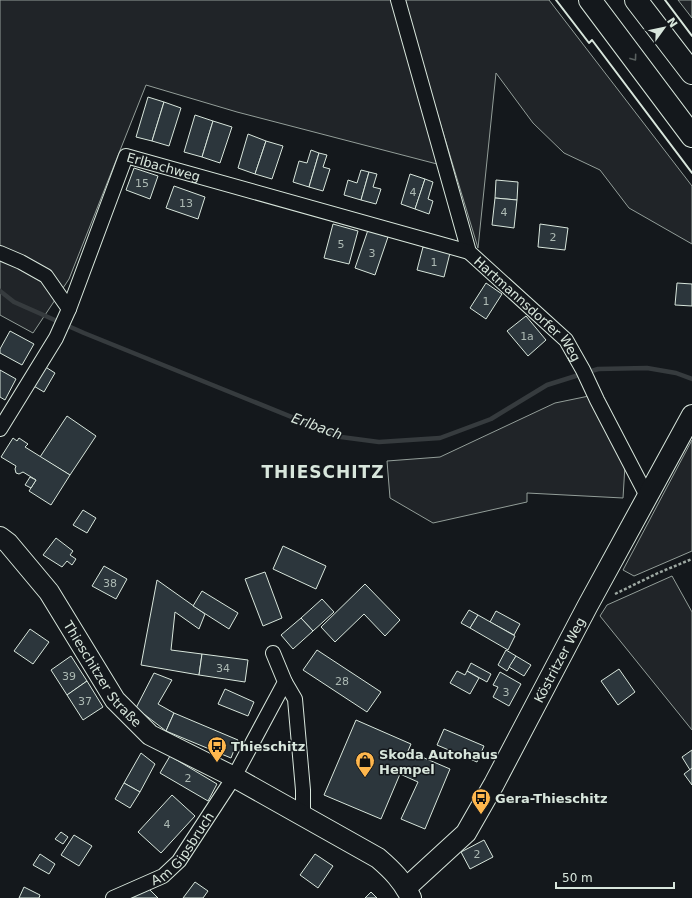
<svg xmlns="http://www.w3.org/2000/svg" width="692" height="898" font-family="'DejaVu Sans',sans-serif">
	<style>
		.green { fill: #202428; stroke: #939e99 }
		.lines { fill: none; stroke-linecap: round; stroke-linejoin: round }
		.stream { stroke: #363b3e; stroke-width: 4.5 }
		.building { fill: #2c363c; stroke: #d8e6dc }
		.street-casing { stroke: #d8e6dc; stroke-width: 16 }
		.secondary-casing { stroke: #d8e6dc; stroke-width: 22 }
		.highway-casing { stroke: #d8e6dc; stroke-width: 24 }
		.path { stroke: #9da8a2; stroke-width: 2.5; stroke-dasharray: 3 2; stroke-linecap: butt }
		.street { stroke: #14181c; stroke-width: 14 }
		.secondary { stroke: #14181c; stroke-width: 20 }
		.highway { stroke: #14181c; stroke-width: 22 }
		.wall { stroke: #d8e6dc; stroke-width: 2 }
		.oneway { stroke: #59605f }
		.labels { text-anchor: middle; dominant-baseline: central; stroke-width: 3; stroke-linejoin: round; paint-order: stroke }
		.number-label { font-size: 11px; fill: #adbab4 }
		.street-label { font-size: 13px; fill: #d8e6dc; stroke: #14181c }
		.poi-label { font-size: 13px; font-weight: bold; fill: #d8e6dc; stroke: #14181c; text-anchor: start }
		.water-label { font-size: 14px; font-style: italic; fill: #d8e6dc; stroke: #14181c }
		.district-label { font-size: 17px; font-weight: bold; letter-spacing: 1px; fill: #d8e6dc; stroke: #14181c }
	</style>
	<rect width="100%" height="100%" fill="#14181c"/>
	<g class="green">
		<polygon points="0,0 391,0 437,164 237,112 146,85 69,279 33,333 0,315"/>
		<polygon points="403,0 549,0 692,186 692,244 629,208 600,170 564,153 533,123 496,73 478,248"/>
		<polygon points="678,0 692,0 692,18"/>
		<polygon points="589,396 625,465 623,498 527,493 527,502 433,523 390,498 387,461 440,457 555,403"/>
		<polygon points="692,440 692,551 634,576 623,570"/>
		<polygon points="672,576 692,612 692,730 600,616 607,605"/>
	</g>
	<g class="lines">
		<polyline class="stream" points="0,291 14,302 84,333 341,437 379,442 440,438 491,419 547,385 598,369 647,368 676,373 692,379"/>
	</g>
	<g class="building">
		<polygon points="148,97 164,102 152,141 136,137"/>
		<polygon points="164,102 181,108 169,146 152,141"/>
		<polygon points="195,115 213,121 202,157 184,152"/>
		<polygon points="213,121 232,127 220,163 202,157"/>
		<polygon points="248,134 266,141 255,174 238,168"/>
		<polygon points="266,141 283,146 272,179 255,174"/>
		<polygon points="311,150 319,153 309,187 293,182 299,161 307,163"/>
		<polygon points="319,153 327,155 323,167 330,169 323,191 309,187"/>
		<polygon points="134,168 158,176 150,199 126,190"/>
		<polygon points="361,170 369,172 361,200 344,195 348,180 357,183"/>
		<polygon points="369,172 377,174 373,187 381,189 376,204 361,200"/>
		<polygon points="410,174 425,179 415,209 401,204"/>
		<polygon points="425,179 433,182 428,199 433,201 429,214 415,209"/>
		<polygon points="496,180 518,182 517,200 495,198"/>
		<polygon points="174,186 205,197 198,219 166,208"/>
		<polygon points="495,198 517,200 514,228 492,225"/>
		<polygon points="333,224 358,231 349,264 324,258"/>
		<polygon points="540,224 568,228 565,250 538,247"/>
		<polygon points="368,230 388,237 375,275 355,268"/>
		<polygon points="423,247 450,253 444,277 417,270"/>
		<polygon points="486,283 502,294 486,319 470,308"/>
		<polygon points="677,283 692,284 692,306 675,305"/>
		<polygon points="526,316 546,340 528,356 507,331"/>
		<polygon points="10,331 34,344 22,365 0,353 0,349"/>
		<polygon points="44,366 55,373 44,392 32,385"/>
		<polygon points="0,370 16,379 5,400 0,397"/>
		<polygon points="67,416 96,436 70,475 40,457"/>
		<polygon points="13,438 17,441 19,438 28,444 25,447 70,475 51,505 29,491 36,480 23,472 19,474 16,473 15,469 16,466 1,457"/>
		<polygon points="30,477 36,480 31,488 25,485"/>
		<polygon points="83,510 96,518 87,533 73,525"/>
		<polygon points="56,538 73,551 70,555 76,559 72,565 67,561 62,567 43,555"/>
		<polygon points="283,546 326,566 316,589 273,569"/>
		<polygon points="104,566 127,579 116,599 92,586"/>
		<polygon points="265,572 282,618 263,626 245,579"/>
		<polygon points="157,580 205,614 199,629 175,612 171,650 202,654 199,675 141,665"/>
		<polygon points="365,584 400,620 385,636 364,614 335,642 321,627"/>
		<polygon points="202,591 238,613 229,629 193,606"/>
		<polygon points="322,599 334,612 313,631 301,618"/>
		<polygon points="469,610 478,615 470,628 461,623"/>
		<polygon points="496,611 520,624 514,635 490,622"/>
		<polygon points="478,615 515,636 508,650 470,628"/>
		<polygon points="301,618 313,631 293,649 281,635"/>
		<polygon points="30,629 49,642 33,664 14,651"/>
		<polygon points="317,650 381,692 367,712 303,670"/>
		<polygon points="506,650 516,656 507,671 498,665"/>
		<polygon points="202,654 248,660 245,682 199,675"/>
		<polygon points="71,656 87,681 67,695 51,670"/>
		<polygon points="516,656 531,665 524,676 509,667"/>
		<polygon points="471,663 491,674 487,682 467,671"/>
		<polygon points="619,669 635,692 618,705 601,681"/>
		<polygon points="457,671 465,675 467,671 479,678 470,694 450,683"/>
		<polygon points="500,672 521,684 509,706 493,697 498,687 493,685"/>
		<polygon points="154,673 172,680 158,704 174,713 166,731 136,708"/>
		<polygon points="87,681 103,707 83,720 67,695"/>
		<polygon points="225,689 254,702 248,716 218,704"/>
		<polygon points="174,713 238,740 231,758 166,731"/>
		<polygon points="356,720 411,744 408,751 450,769 425,829 401,819 418,782 400,774 381,819 324,795"/>
		<polygon points="444,729 484,746 477,762 437,745"/>
		<polygon points="692,750 692,768 690,770 682,757"/>
		<polygon points="141,753 155,764 140,792 124,783"/>
		<polygon points="170,756 217,784 208,801 160,773"/>
		<polygon points="692,768 692,785 684,774"/>
		<polygon points="124,783 140,792 130,808 115,799"/>
		<polygon points="172,795 195,816 161,853 138,832"/>
		<polygon points="61,832 68,837 63,844 55,839"/>
		<polygon points="74,835 92,846 79,866 61,855"/>
		<polygon points="484,840 493,857 470,869 461,852"/>
		<polygon points="40,854 55,864 49,874 33,865"/>
		<polygon points="315,854 333,866 318,888 300,875"/>
		<polygon points="195,882 208,891 203,898 183,898"/>
		<polygon points="24,887 40,895 39,898 19,898"/>
		<polygon points="147,887 158,898 123,898"/>
		<polygon points="371,892 377,898 365,898"/>
	</g>
	<g class="lines">
		<defs>
			<g id="street">
				<path id="s1" d="M 398,0 L 469,252 L 566,340 L 583,370 L 597,400 L 647,496"/>
				<polyline points="0,253 21,262 46,276 69,309"/>
				<path id="s2" d="M 0,429 L 56,338 L 69,309 L 126,156 L 469,252"/>
				<polyline points="285,682 295,699 303,790 303,816"/>
				<path id="s3" d="M 113,898 L 163,876 L 179,861 L 234,777 L 285,682 L 273,653"/>
			</g>
			<g id="secondary">
				<path id="s4" d="M 0,537 L 8,543 L 49,592 L 115,700 L 150,735 L 234,777 L 378,858 C 392,870 403,881 411,898"/>
				<path id="s5" d="M 406,888 L 466,833 L 494,784 L 587,607 L 692,415"/>
			</g>
			<g id="highway">
				<polyline points="590,0 692,136"/>
				<polyline points="636,0 692,73"/>
			</g>
		</defs>
		<use href="#street" class="street-casing"/>
		<use href="#secondary" class="secondary-casing"/>
		<use href="#highway" class="highway-casing"/>
		<polyline class="path" points="615,594 658,573 692,559"/>
		<use href="#street" class="street"/>
		<use href="#secondary" class="secondary"/>
		<use href="#highway" class="highway"/>
		<g class="wall">
			<polyline points="556,0 589,43 592,40 692,173"/>
			<polyline points="665,0 692,36"/>
		</g>
	</g>
	<defs><path id="oneway-chevron" d="M-2-3.5L2.5 0L-2 3.5" fill="none" stroke-width="1.6" stroke-linecap="round" stroke-linejoin="round"/></defs>
	<use class="oneway" href="#oneway-chevron" transform="translate(634 58) rotate(54)"/>
	<defs>
		<symbol id="bus-pin" viewBox="-11 -11 22 30"><path d="M0 17L-7.5 6A9.5 9.5 0 1 1 7.5 6Z" fill="#ffb74d" stroke="#14181c"/><path d="M-5-6H5V4H4V6H2V4H-2V6H-4V4H-5ZM-3.5-4V0h7V-4ZM-3.5 1.2v1.5H-2V1.2ZM2 1.2v1.5H3.5V1.2Z" fill="#111"/></symbol>
		<symbol id="shop-pin" viewBox="-11 -11 22 30"><path d="M0 17L-7.5 6A9.5 9.5 0 1 1 7.5 6Z" fill="#ffb74d" stroke="#14181c"/><path d="M-5-2.5h2.3a2.7 3.5 0 0 1 5.4 0H5L5.5 6h-11ZM-1.5-2.5h3a1.5 2.3 0 0 0-3 0Z" fill="#111"/></symbol>
	</defs>
	<g fill-rule="evenodd">
		<use href="#bus-pin" x="206" y="735" width="22" height="30"/>
		<use href="#shop-pin" x="354" y="750" width="22" height="30"/>
		<use href="#bus-pin" x="470" y="787" width="22" height="30"/>
	</g>
	<g class="labels">
		<g class="number-label">
			<text x="142" y="183">15</text>
			<text x="413" y="192">4</text>
			<text x="186" y="203">13</text>
			<text x="504" y="212">4</text>
			<text x="553" y="237">2</text>
			<text x="341" y="244">5</text>
			<text x="372" y="253">3</text>
			<text x="434" y="262">1</text>
			<text x="486" y="301">1</text>
			<text x="527" y="336">1a</text>
			<text x="110" y="583">38</text>
			<text x="223" y="668">34</text>
			<text x="69" y="676">39</text>
			<text x="342" y="681">28</text>
			<text x="506" y="692">3</text>
			<text x="85" y="701">37</text>
			<text x="188" y="778">2</text>
			<text x="167" y="824">4</text>
			<text x="477" y="854">2</text>
		</g>
		<g class="street-label">
			<text stroke="none"><textPath href="#s2" startOffset="341">Erlbachweg</textPath></text>
			<text stroke="none"><textPath href="#s1" startOffset="344">Hartmannsdorfer Weg</textPath></text>
			<text stroke="none"><textPath href="#s5" startOffset="278">Köstritzer Weg</textPath></text>
			<text stroke="none"><textPath href="#s4" startOffset="172">Thieschitzer Straße</textPath></text>
			<text stroke="none"><textPath href="#s3" startOffset="88">Am Gipsbruch</textPath></text>
		</g>
		<g class="poi-label">
			<text x="231" y="746">Thieschitz</text>
			<text x="379" y="754">Skoda Autohaus<tspan x="379" dy="15">Hempel</tspan></text>
			<text x="495" y="798">Gera-Thieschitz</text>
		</g>
		<g class="water-label">
			<text transform="translate(317 426) rotate(20)">Erlbach</text>
		</g>
		<g class="district-label">
			<text x="323" y="472">THIESCHITZ</text>
		</g>
	</g>
	<g transform="translate(664 28) rotate(57)" stroke="#14181c" stroke-width="3" paint-order="stroke">
	<path d="M0-3L7 15L0 10L-7 15Z" fill="#d8e6dc"/>
	<text y="-6" font-size="11" font-weight="bold" text-anchor="middle" fill="#d8e6dc">N</text>
	</g>
	<path d="M556 882v6h118v-6" fill="none" stroke="#d8e6dc" stroke-width="2"/>
	<text x="562" y="882" font-size="12" fill="#d8e6dc" stroke="#14181c" stroke-width="3" paint-order="stroke">50 m</text>
</svg>
